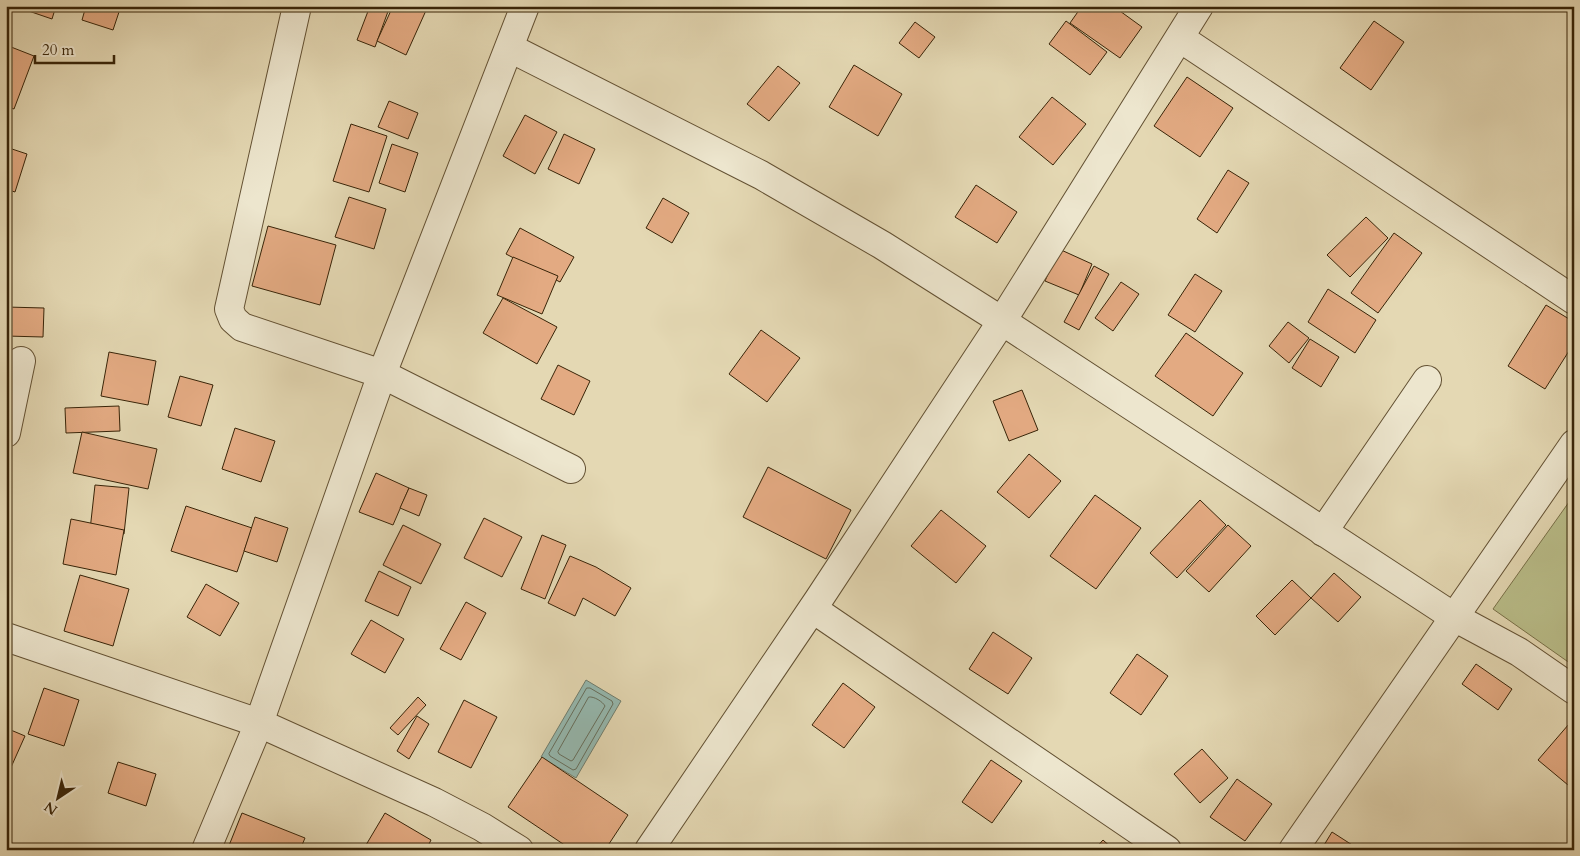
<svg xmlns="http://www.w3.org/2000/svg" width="1580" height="856" font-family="Cardo,serif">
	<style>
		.green { fill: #b9bd89; stroke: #787048 }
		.water { fill: #95b9b0; stroke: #707d6d }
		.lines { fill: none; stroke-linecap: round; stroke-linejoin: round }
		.shore { stroke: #666e5c; stroke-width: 1 }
		.building { fill: #e3aa82; stroke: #382408 }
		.minor-casing { stroke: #635133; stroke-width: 30 }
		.minor { stroke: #ede6ce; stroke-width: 28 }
	</style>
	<rect width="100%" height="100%" fill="#e4d8b3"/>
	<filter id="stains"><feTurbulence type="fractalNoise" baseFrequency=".004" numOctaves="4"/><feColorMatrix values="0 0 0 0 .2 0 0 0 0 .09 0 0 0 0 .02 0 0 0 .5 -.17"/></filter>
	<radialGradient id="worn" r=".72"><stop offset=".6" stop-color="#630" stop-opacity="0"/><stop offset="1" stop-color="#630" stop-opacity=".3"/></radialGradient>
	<polygon class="green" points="1574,495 1574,666 1493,609"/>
	<polygon class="water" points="586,680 621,701 576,778 541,757"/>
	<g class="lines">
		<g class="shore">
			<polygon points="587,688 590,688 612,701 613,704 576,769 573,770 550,756 549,754"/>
			<path d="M 589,697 C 594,696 603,702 605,706 L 573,760 L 571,761 L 559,754 L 558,752 Z"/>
		</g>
	</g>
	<g class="building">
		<polygon points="14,6 56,6 52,19"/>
		<polygon points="86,6 121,6 113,30 82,20"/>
		<polygon points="370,6 390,6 375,47 357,40"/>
		<polygon points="393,6 428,6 406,55 377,41"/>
		<polygon points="1082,6 1113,6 1142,27 1120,58 1070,23"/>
		<polygon points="1066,21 1107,52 1090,75 1049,44"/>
		<polygon points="1374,21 1404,42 1371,90 1340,68"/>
		<polygon points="915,22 935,37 919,58 899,43"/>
		<polygon points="6,45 34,56 14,109 6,106"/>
		<polygon points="854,65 902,94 878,136 829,107"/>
		<polygon points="778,66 800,83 769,121 747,104"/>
		<polygon points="1187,77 1233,108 1200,157 1154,126"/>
		<polygon points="1052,97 1086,124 1053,165 1019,137"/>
		<polygon points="389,101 418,113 408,139 378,127"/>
		<polygon points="525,115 557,132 535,174 503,156"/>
		<polygon points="351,124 387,136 369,192 333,181"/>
		<polygon points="564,134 595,149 579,184 548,169"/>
		<polygon points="392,144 418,153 405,192 379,183"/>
		<polygon points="6,147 27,154 15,192 6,189"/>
		<polygon points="1228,170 1249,183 1217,233 1197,219"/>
		<polygon points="976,185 1017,212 997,243 955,217"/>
		<polygon points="349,197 386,209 374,249 335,237"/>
		<polygon points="663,198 689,213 672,243 646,228"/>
		<polygon points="1366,217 1388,238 1350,277 1327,255"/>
		<polygon points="268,226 336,245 320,305 252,286"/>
		<polygon points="520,228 574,257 560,282 506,254"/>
		<polygon points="1394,233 1422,253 1378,313 1351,293"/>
		<polygon points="1059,249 1092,264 1079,295 1045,281"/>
		<polygon points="513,257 558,276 542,314 497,295"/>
		<polygon points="1094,266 1109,274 1079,330 1064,322"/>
		<polygon points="1195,274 1222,291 1195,332 1168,315"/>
		<polygon points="1121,282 1139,294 1113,331 1095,318"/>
		<polygon points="1328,289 1376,320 1355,353 1308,322"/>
		<polygon points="503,298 557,327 537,364 483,333"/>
		<polygon points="1546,305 1574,322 1574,343 1545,389 1508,366"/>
		<polygon points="6,307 44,308 43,337 6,336"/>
		<polygon points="1288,322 1309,338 1289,363 1269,346"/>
		<polygon points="761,330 800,358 767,402 729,374"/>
		<polygon points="1186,333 1243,373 1213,416 1155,376"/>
		<polygon points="1310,339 1339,357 1321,387 1292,368"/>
		<polygon points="109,352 156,361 148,405 101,396"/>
		<polygon points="558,365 590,381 574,415 541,399"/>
		<polygon points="180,376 213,385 201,426 168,417"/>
		<polygon points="1022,390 1038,430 1009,441 993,401"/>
		<polygon points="119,406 120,431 66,433 65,408"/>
		<polygon points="235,428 275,441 261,482 222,469"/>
		<polygon points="82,432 157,449 148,489 73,473"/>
		<polygon points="1029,454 1061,481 1029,518 997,492"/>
		<polygon points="768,467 851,510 826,559 743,517"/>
		<polygon points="376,473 409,488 393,525 359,512"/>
		<polygon points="95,485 129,488 124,534 90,530"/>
		<polygon points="409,488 427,495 419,516 400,508"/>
		<polygon points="1095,495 1141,528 1096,589 1050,556"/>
		<polygon points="1200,500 1226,525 1177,578 1150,553"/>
		<polygon points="186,506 252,528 237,572 171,551"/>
		<polygon points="941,510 986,546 956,583 911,546"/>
		<polygon points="255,517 288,528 277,562 244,551"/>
		<polygon points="484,518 522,537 502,577 464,558"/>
		<polygon points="71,519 124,530 116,575 63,564"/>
		<polygon points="403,525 441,544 421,584 383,565"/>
		<polygon points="1228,525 1251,546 1209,592 1186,571"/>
		<polygon points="542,535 566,545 545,599 521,589"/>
		<polygon points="570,556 596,567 631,588 615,616 583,598 575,616 548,603"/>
		<polygon points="379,571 411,587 398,616 365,601"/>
		<polygon points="1334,573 1361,597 1338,622 1311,598"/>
		<polygon points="80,575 129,589 113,646 64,631"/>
		<polygon points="1292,580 1311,598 1275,635 1256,616"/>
		<polygon points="206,584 239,603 220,636 187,617"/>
		<polygon points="466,602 486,613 461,660 440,649"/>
		<polygon points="371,620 404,639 385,673 351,654"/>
		<polygon points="993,632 1032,658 1008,694 969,669"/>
		<polygon points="1137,654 1168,676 1141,715 1110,693"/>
		<polygon points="1476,664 1512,689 1498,710 1462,684"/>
		<polygon points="843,683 875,707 844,748 812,725"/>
		<polygon points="44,688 79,700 64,746 28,734"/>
		<polygon points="418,697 426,705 398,735 390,728"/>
		<polygon points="464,700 497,717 471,768 438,752"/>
		<polygon points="417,716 429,724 409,759 397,751"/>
		<polygon points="1569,724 1574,728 1574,790 1538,760"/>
		<polygon points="6,728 25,736 8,774 6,773"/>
		<polygon points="1202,749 1228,778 1200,803 1174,774"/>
		<polygon points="542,757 628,815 605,850 572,850 508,807"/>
		<polygon points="991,760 1022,781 992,823 962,802"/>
		<polygon points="118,762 156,774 146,806 108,793"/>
		<polygon points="1237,779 1272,804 1245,841 1210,817"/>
		<polygon points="242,813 305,838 300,850 232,850 228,848"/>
		<polygon points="385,813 431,840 426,850 363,850"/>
		<polygon points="1332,832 1360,850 1321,850"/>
		<polygon points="1103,840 1114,850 1094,850"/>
	</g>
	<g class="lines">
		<defs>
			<g id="minor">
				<polyline points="297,6 229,309 233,319 242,327 382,374 571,469"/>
				<polyline points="1180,38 1574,300"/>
				<polyline points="510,48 761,175 882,245 1002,321 1454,617 1519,652 1574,690"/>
				<polyline points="6,433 21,361"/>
				<polyline points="1323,532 1427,380"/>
				<polyline points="813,609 1167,850"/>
				<polyline points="6,637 259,723 434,802 482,827 519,850"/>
				<polyline points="206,850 259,723 382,374 525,6"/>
				<polyline points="649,850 819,599 1002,321 1199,6"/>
				<polyline points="1293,850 1574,444"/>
			</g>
		</defs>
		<use href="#minor" class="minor-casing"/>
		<use href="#minor" class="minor"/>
	</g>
	<rect width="1580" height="856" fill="none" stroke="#e4d8b3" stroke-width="25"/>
	<rect x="8" y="8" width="1565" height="841" fill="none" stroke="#382408" stroke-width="2.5"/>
	<rect x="12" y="12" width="1555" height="831" fill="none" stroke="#382408"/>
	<g transform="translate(58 798) rotate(215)" stroke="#ede6ce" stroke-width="4" paint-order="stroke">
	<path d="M0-4L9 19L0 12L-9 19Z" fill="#382408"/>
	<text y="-8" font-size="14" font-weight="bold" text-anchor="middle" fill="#382408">N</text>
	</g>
	<path d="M35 55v8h79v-8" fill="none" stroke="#382408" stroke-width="2.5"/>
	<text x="42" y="55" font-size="15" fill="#382408" stroke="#ede6ce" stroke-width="4" paint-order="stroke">20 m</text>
	<rect width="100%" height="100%" filter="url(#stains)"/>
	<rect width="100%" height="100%" fill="url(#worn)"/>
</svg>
